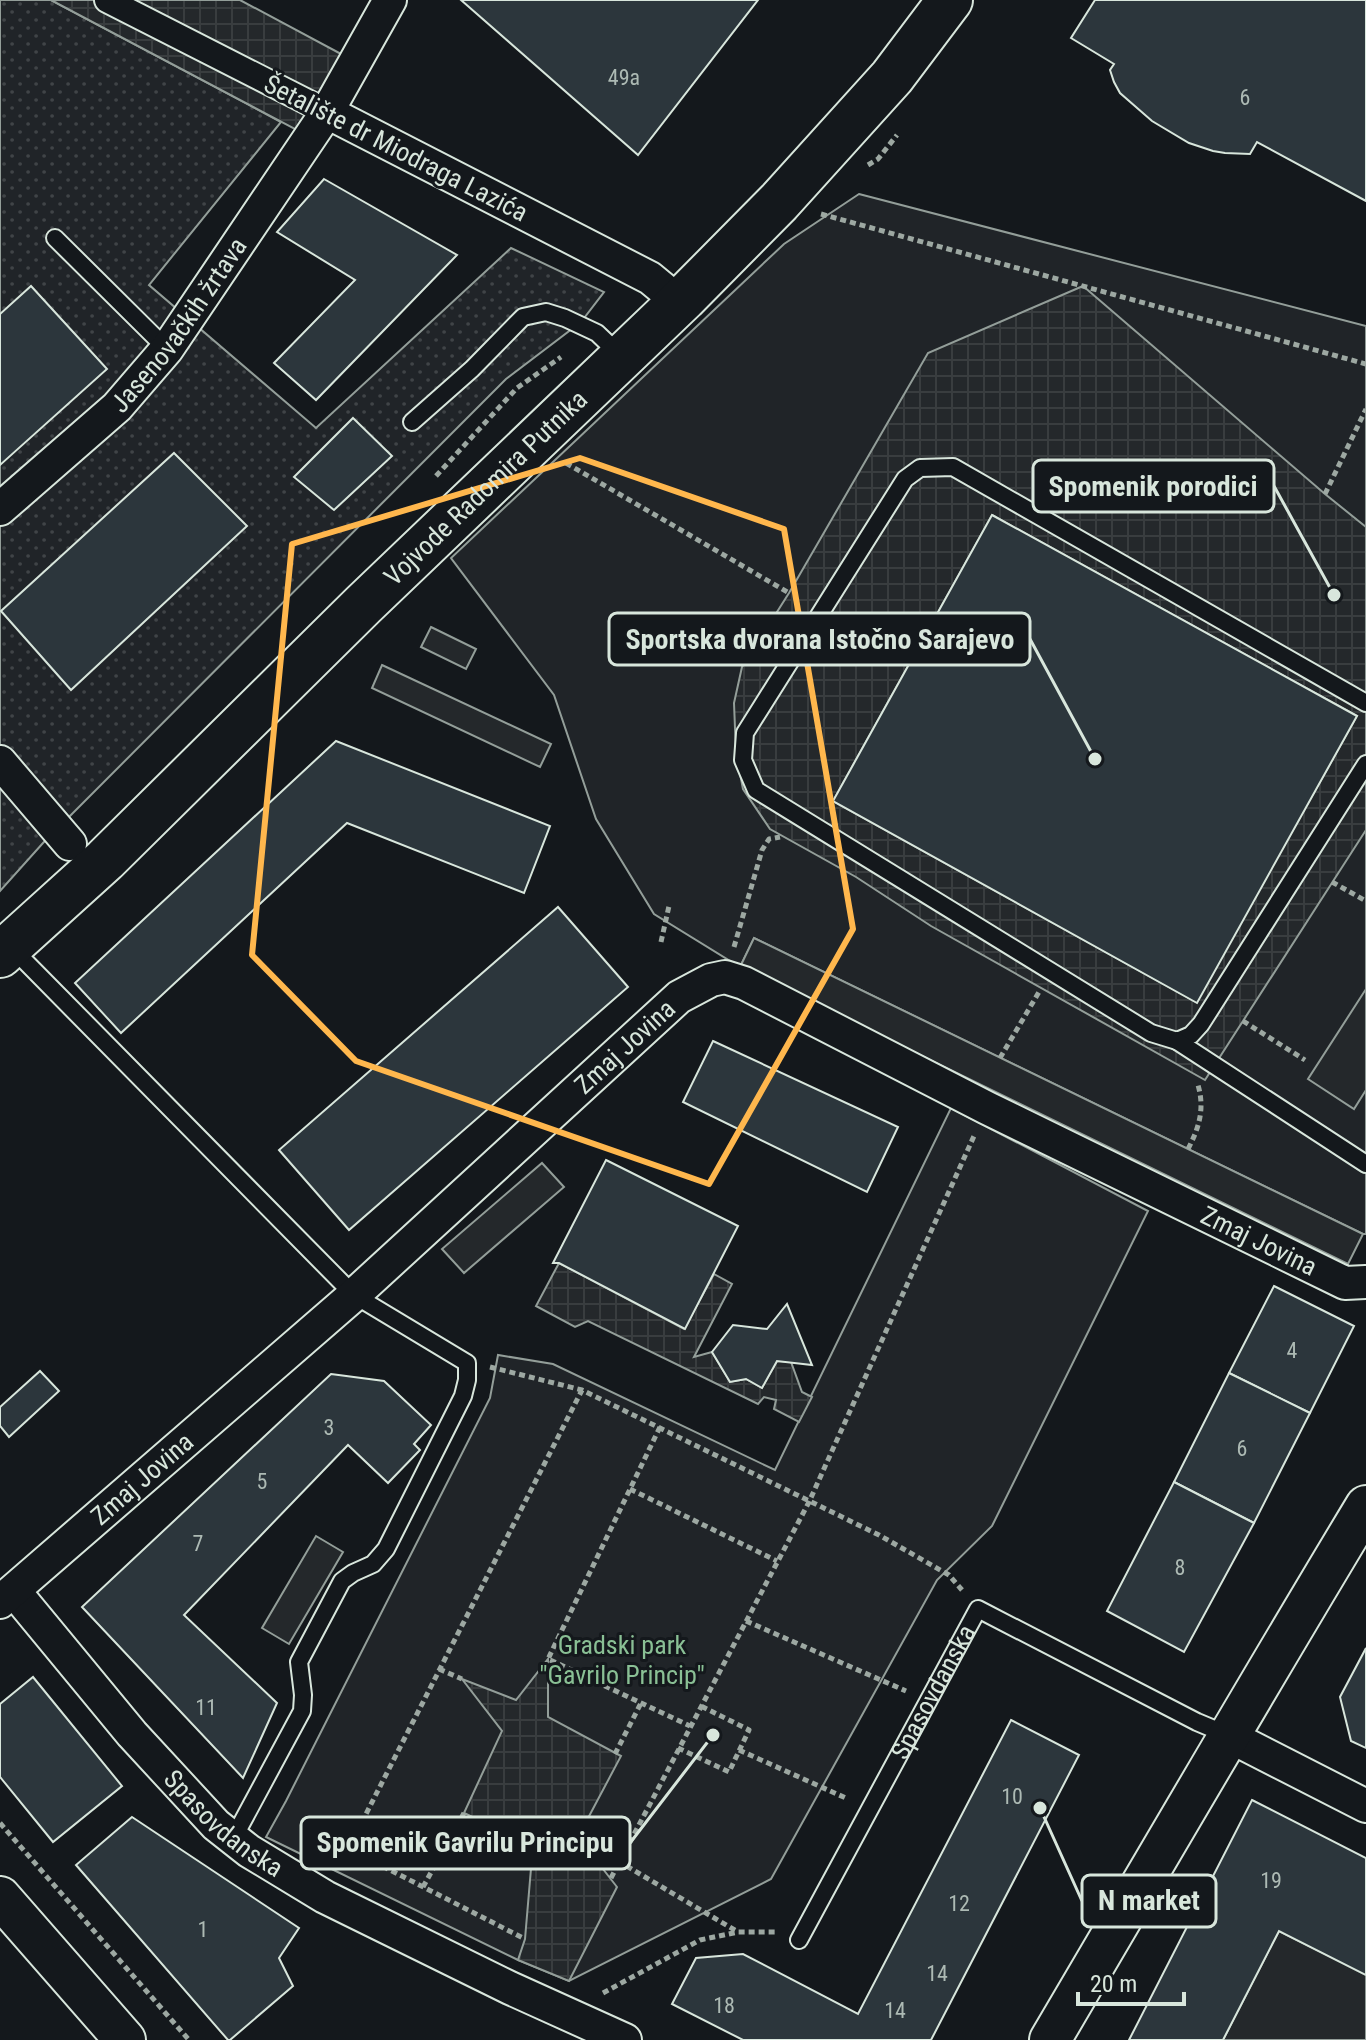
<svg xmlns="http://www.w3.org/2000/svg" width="1366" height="2040" font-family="'Roboto Condensed',sans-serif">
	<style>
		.grass { fill: url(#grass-dots); stroke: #939e99; stroke-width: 2 }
		.park { fill: #202428; stroke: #939e99; stroke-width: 2 }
		.parking { fill: #24282b; stroke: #939e99; stroke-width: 2 }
		.plaza { fill: url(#plaza-grid); stroke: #939e99; stroke-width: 2; fill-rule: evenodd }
		.building { fill: #2c363c; stroke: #d8e6dc; stroke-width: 2 }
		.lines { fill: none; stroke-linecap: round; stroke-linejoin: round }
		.service-casing { stroke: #d8e6dc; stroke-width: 20 }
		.pedestrian-casing { stroke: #d8e6dc; stroke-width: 28 }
		.minor-casing { stroke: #d8e6dc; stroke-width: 36 }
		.tertiary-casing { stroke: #d8e6dc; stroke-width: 44 }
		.secondary-casing { stroke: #d8e6dc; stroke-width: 48 }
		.path { stroke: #9da8a2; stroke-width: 5; stroke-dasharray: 6 4; stroke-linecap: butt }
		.service { stroke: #14181c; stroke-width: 16 }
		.pedestrian { stroke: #14181c; stroke-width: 24 }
		.minor { stroke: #14181c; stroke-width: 32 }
		.tertiary { stroke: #14181c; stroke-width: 40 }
		.secondary { stroke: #14181c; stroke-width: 44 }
		.marked { fill: none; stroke: #ffb74d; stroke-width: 6; stroke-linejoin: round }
		.labels { text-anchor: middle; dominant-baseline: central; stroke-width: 6; stroke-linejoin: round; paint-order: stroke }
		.number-label { font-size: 22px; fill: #adbab4 }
		.street-label { font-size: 26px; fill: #d8e6dc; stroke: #14181c }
		.park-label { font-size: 26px; fill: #8ac095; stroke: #14181c }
		.leader { fill: none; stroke: #d8e6dc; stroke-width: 3 }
		.callout-dot { fill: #d8e6dc; stroke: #14181c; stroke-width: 3 }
		.callout { fill: #14181c; stroke: #d8e6dc; stroke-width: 3 }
		.callout-label { font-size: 28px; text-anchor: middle; font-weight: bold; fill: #d8e6dc }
	</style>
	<defs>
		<pattern id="grass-dots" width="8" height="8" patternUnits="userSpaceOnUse" patternTransform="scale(2)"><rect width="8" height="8" fill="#202428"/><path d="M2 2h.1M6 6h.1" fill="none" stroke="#404447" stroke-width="1.8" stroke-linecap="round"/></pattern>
		<pattern id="plaza-grid" width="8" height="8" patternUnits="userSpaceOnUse" patternTransform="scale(2)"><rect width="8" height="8" fill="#24282b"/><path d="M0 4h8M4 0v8" fill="none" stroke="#393d3f"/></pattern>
	</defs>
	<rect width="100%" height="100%" fill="#14181c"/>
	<polygon class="grass" points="0,0 51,0 281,122 149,285 316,428 511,248 604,292 581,322 506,379 43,843 0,891"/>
	<g class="park">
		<polygon points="859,194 1366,326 1366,1234 1363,1234 754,938 740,967 654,914 596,819 554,695 451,558 784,244"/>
		<polygon points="951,1108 1148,1211 992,1526 937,1580 771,1879 569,1981 518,1960 266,1837 286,1801 490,1398 498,1355 553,1364 775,1470"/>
	</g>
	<g class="parking">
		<polygon points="431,627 476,649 466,669 421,647"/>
		<polygon points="382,665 551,744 540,767 372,688"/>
		<polygon points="754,938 1363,1234 1348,1264 740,967"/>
		<polygon points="1366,989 1366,1090 1354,1109 1308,1079"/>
		<polygon points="542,1163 564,1187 464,1273 442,1249"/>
		<polygon points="316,1536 343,1552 289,1644 262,1628"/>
		<polygon points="1279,1931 1366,1975 1366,2040 1223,2040"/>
	</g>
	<g class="plaza">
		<polygon points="51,0 240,0 356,62 310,137"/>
		<path d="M 1083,286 L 1325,494 L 1366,527 L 1366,830 L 1205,1080 L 931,926 L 856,877 L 770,829 L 743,789 L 736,753 L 734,703 L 742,667 L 789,593 L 928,353 ZM 992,515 L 1357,716 L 1196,1002 L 833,801 Z"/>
		<polygon points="559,1263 684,1329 714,1274 732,1284 694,1357 712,1352 730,1382 746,1379 762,1388 777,1361 791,1362 802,1392 812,1397 799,1422 774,1409 776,1400 764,1397 758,1404 588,1321 575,1327 536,1306"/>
		<polygon points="548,1659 548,1717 621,1756 578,1837 617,1887 569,1981 518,1960 525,1939 533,1845 464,1813 502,1731 462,1679 516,1700"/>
	</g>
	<g class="building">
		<polygon points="461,0 758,0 638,155"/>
		<polygon points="1095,0 1366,0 1366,201 1257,142 1250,154 1225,153 1213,151 1189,143 1152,121 1120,93 1114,82 1110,70 1114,64 1071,38"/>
		<polygon points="324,179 457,255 316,400 274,363 355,280 277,232"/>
		<polygon points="31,286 107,369 0,465 0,314"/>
		<polygon points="353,418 392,456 334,510 294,477"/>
		<polygon points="174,453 247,526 71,690 1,611"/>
		<polygon points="992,515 1357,716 1197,1003 833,801"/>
		<polygon points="336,741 550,826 524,893 347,823 121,1033 75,983"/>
		<polygon points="558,907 628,987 349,1230 279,1150"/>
		<polygon points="713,1041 898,1127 867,1192 683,1102"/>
		<polygon points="606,1160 738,1226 685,1329 559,1263 553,1263"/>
		<polygon points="1274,1286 1354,1326 1310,1413 1229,1373"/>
		<polygon points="787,1304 812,1365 777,1361 762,1388 746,1379 730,1382 712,1352 733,1325 767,1329"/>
		<polygon points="40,1371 59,1391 9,1437 0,1426 0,1407"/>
		<polygon points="1229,1373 1310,1413 1254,1523 1174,1482"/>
		<polygon points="331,1374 384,1381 431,1425 414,1444 420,1450 388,1483 348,1445 184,1615 277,1703 243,1778 82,1607"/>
		<polygon points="1174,1482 1254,1523 1184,1652 1107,1611"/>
		<polygon points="1366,1648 1366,1748 1351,1741 1340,1697"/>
		<polygon points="33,1677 122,1786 53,1842 0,1777 0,1704"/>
		<polygon points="1011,1720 1079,1755 931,2040 743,2040 672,2004 696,1958 743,1954 858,2014"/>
		<polygon points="1252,1800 1366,1858 1366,1975 1279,1931 1223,2040 1129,2040"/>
		<polygon points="132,1817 299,1928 279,1958 293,1986 230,2040 228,2040 76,1865"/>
	</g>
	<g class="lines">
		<defs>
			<g id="service">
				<polyline points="55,238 167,349"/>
				<polyline points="412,422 472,369 523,317 546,312 565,318 597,333 621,356"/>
				<polyline points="1366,703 953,467 920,468 905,479 745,733 743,760 756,790 1151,1033 1177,1041 1191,1035 1201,1024 1366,764"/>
				<polyline points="11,947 354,1295 467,1363 467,1380 463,1396 386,1549 373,1564 353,1573 342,1581 299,1662 303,1695 302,1711 233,1839"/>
				<polyline points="1177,1041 1366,1164"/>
				<path id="s1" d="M 799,1940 L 978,1609 L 1197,1722 L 1228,1735"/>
			</g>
			<polyline id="pedestrian" points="107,0 327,112"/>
			<g id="minor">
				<polyline points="327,112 650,278 679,302"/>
				<path id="s2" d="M 0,509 L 117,407 L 167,349 L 327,112 L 390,0"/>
				<polyline points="0,762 70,844"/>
				<path id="s3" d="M 14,1591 L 132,1734 L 216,1825 L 249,1851 L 325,1897 L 510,1988 L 625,2040"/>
				<path id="s4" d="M 0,1602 L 354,1295 L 679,997 L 711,980 L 725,977 L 744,983 L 987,1108 L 1345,1283 L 1366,1282"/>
				<polyline points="1229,1736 1366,1806"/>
			</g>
			<g id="tertiary">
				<polyline points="0,1897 125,2040"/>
				<path d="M 1050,2040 C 1155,1862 1259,1683 1366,1506"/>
			</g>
			<g id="secondary">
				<path id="s5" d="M 0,955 L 105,860 L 363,605 L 684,298 L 779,202 L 892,77 L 950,0"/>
			</g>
		</defs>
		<use href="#service" class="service-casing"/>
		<use href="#pedestrian" class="pedestrian-casing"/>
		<use href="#minor" class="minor-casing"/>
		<use href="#tertiary" class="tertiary-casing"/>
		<use href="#secondary" class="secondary-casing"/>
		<g class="path">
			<polyline points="868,165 878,159 897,135"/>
			<polyline points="821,214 1366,364"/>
			<polyline points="566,463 789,593"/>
			<polyline points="436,476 517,388 561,357"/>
			<polyline points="1325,494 1366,409"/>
			<polyline points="1332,882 1366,901"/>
			<polyline points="661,942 669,906"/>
			<polyline points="734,947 762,850 769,839 780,837"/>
			<polyline points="1243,1021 1305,1060"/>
			<polyline points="1000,1058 1039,992"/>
			<path d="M 1188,1149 C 1199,1128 1205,1109 1198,1085"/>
			<polyline points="490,1367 582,1390 879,1535 949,1575 962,1590"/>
			<polyline points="660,1427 548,1659 690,1726"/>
			<polyline points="630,1489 777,1561"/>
			<polyline points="746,1621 906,1691"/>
			<polyline points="439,1669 462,1679"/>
			<polyline points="678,1748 729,1772 749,1730 701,1706"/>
			<polyline points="739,1750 848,1799"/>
			<polyline points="615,1754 641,1703"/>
			<polyline points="0,1823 189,2040"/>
			<polyline points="347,1848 525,1939"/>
			<polyline points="618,1861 738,1932"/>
			<polyline points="339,1867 582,1390"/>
			<polyline points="611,1878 809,1502 974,1136"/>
			<polyline points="423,1887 464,1813"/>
			<polyline points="603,1993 700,1940 738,1932 775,1932"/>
		</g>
		<use href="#service" class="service"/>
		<use href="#pedestrian" class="pedestrian"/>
		<use href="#minor" class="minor"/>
		<use href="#tertiary" class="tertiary"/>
		<use href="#secondary" class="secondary"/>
	</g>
	<path class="marked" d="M 580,458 L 784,529 L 853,929 L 709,1184 L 356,1061 L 252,955 L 292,544 Z"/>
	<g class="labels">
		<g class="number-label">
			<text x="624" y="77">49a</text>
			<text x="1245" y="97">6</text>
			<text x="1292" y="1350">4</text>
			<text x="329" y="1427">3</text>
			<text x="1242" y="1448">6</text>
			<text x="262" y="1481">5</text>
			<text x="198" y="1543">7</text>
			<text x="1180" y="1567">8</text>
			<text x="206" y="1707">11</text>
			<text x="1012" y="1796">10</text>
			<text x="1271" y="1880">19</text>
			<text x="959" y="1903">12</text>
			<text x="203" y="1929">1</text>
			<text x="937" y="1973">14</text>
			<text x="724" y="2005">18</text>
			<text x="895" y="2010">14</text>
		</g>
		<g class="street-label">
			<text transform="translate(396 148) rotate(27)">Šetalište dr Miodraga Lazića</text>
			<text stroke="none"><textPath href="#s2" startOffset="258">Jasenovačkih žrtava</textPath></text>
			<text stroke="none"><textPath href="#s5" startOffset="674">Vojvode Radomira Putnika</textPath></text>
			<text stroke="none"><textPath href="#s4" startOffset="836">Zmaj Jovina</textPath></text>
			<text stroke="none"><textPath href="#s4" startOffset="1556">Zmaj Jovina</textPath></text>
			<text stroke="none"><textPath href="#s4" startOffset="188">Zmaj Jovina</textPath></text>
			<text stroke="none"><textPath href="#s1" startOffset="282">Spasovdanska</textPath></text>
			<text stroke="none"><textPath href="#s3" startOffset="314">Spasovdanska</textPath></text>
		</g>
		<g class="park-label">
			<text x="622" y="1645">Gradski park<tspan x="622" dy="30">"Gavrilo Princip"</tspan></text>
		</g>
	</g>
	<path class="leader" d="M1334 595L1274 486M1095 759L1030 639M713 1735L630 1843M1040 1808L1082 1901"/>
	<g class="callout-dot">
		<circle cx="1334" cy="595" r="8"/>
		<circle cx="1095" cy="759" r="8"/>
		<circle cx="713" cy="1735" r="8"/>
		<circle cx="1040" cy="1808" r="8"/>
	</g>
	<g class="callout">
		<rect x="1033" y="460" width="241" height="52" rx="8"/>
		<rect x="609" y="613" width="421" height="52" rx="8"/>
		<rect x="301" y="1817" width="329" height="52" rx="8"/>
		<rect x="1082" y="1875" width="134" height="52" rx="8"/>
	</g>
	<g class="callout-label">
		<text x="1153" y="496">Spomenik porodici</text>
		<text x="820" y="649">Sportska dvorana Istočno Sarajevo</text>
		<text x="465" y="1852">Spomenik Gavrilu Principu</text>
		<text x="1149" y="1910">N market</text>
	</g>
	<path d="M1078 1992v12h106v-12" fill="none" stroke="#d8e6dc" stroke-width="4"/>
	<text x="1090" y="1992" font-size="24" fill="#d8e6dc" stroke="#14181c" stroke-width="6" paint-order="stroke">20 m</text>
</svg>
